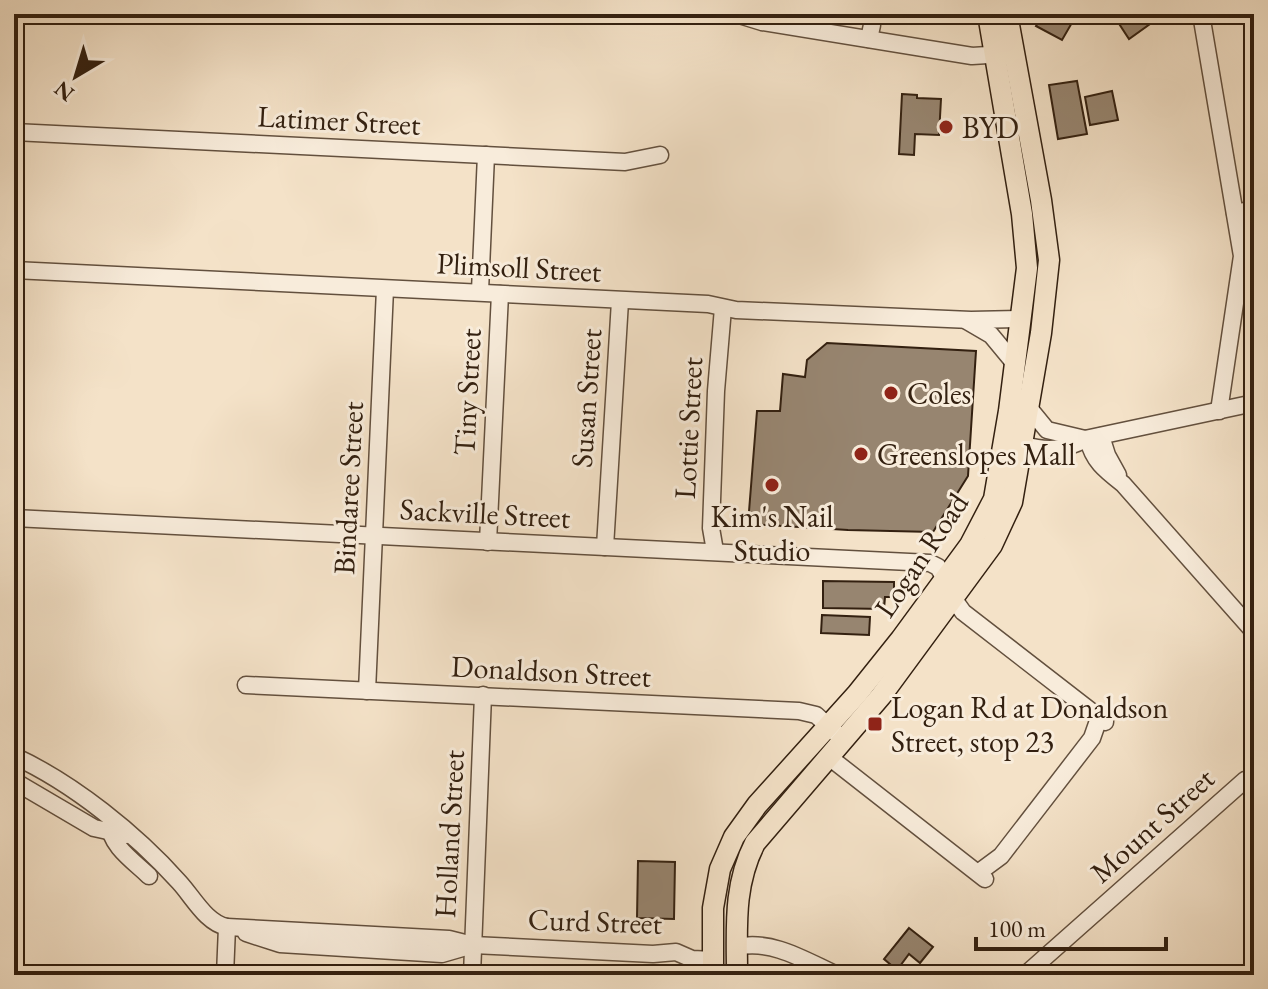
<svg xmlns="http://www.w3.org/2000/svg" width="1268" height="989" font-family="'EB Garamond',serif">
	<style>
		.building { fill: #978570; stroke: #332010; stroke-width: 2 }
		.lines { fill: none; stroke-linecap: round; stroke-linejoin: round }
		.minor-casing { stroke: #63503e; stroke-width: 19 }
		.major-casing { stroke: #332010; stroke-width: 23 }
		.minor { stroke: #f8ecdb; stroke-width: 16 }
		.major { stroke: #f4e2c8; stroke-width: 20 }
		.poi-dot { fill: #8f2418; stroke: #f8ecdb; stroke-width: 3 }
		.labels { text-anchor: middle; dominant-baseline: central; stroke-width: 6; stroke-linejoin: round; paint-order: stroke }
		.street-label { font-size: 30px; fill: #332010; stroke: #f8ecdb }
		.poi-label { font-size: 30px; fill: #332010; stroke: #f8ecdb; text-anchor: start }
	</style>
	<rect width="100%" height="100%" fill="#f4e2c8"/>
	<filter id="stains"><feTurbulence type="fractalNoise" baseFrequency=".0025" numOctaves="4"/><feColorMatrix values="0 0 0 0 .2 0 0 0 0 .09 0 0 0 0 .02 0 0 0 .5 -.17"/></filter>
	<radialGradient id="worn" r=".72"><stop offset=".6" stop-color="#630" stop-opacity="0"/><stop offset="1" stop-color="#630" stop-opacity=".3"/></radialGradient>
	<g class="building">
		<polygon points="1043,14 1077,14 1062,40 1036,26"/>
		<polygon points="1117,14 1164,14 1129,39 1114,16"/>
		<polygon points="1077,81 1087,134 1058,139 1049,85"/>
		<polygon points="1112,91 1118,120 1090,125 1085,97"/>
		<polygon points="902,94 917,95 917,98 941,99 939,135 915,134 914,155 899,154"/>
		<polygon points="827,343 976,351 968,476 933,532 848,530 748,524 757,411 780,411 783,374 805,377 807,360"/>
		<polygon points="823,581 894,582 894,597 885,597 884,609 823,608"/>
		<polygon points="822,615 870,617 869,635 821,633"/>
		<polygon points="638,861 675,862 674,919 637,918"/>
		<polygon points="909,928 933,947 920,963 909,954 897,970 884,959"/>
	</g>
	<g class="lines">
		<defs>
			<g id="minor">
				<polyline points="736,14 762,22 972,56 1004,54"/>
				<polyline points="1201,14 1242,256 1219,411"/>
				<polyline points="869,39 872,25 870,14"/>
				<polyline points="14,132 625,162 660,155"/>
				<polyline points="1235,213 1254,209"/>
				<polyline points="14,270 708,304 736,310 971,320 1021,319"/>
				<polyline points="480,291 486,155"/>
				<polyline points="967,321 991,335 1015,364"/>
				<polyline points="1029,408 1047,430 1085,439"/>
				<polyline points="1101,436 1107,455 1118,475"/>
				<path d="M 1088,439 C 1093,461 1105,470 1123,484 L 1254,632"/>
				<path d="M 1023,445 C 1046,451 1064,451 1085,439 L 1254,403"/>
				<polyline points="14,518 930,563 938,567 945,579"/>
				<polyline points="488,542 500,294"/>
				<polyline points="605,547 620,301"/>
				<polyline points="715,551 711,528 716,391 723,308"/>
				<polyline points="953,598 963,612 1105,722"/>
				<polyline points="246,685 799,711 816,715 837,734"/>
				<polyline points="367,691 385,289"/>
				<path d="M 14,756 C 73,783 136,834 179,882 C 193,897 206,923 227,927 L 225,975"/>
				<polyline points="829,757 985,879"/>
				<polyline points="14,781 94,828 126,835"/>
				<path d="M 110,825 C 109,845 136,863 149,876"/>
				<polyline points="978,873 1001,856 1092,738 1099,718"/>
				<polyline points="227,927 449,939 473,945 653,954 676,952 692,959 713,960"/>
				<polyline points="246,933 280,944 442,954 473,945"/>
				<path d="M 737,947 C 772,939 806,961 837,975"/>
				<polyline points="14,974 32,975"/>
				<polyline points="472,975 483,695"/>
				<polyline points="1025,975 1245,780"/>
			</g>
			<g id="major">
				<polyline points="713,975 713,908 720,869 734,837 757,805 857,694 901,639 970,545 994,499 1009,411 1027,268 1022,214 988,14"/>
				<path d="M 737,975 C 737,928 733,886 755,843 L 881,696 L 992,545 L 1012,502 L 1041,333 L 1049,260 L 1041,200 L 1007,14"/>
			</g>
		</defs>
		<use href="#minor" class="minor-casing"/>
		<use href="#major" class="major-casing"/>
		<use href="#minor" class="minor"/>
		<use href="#major" class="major"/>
	</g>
	<g class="poi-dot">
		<circle cx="946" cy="127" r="8"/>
		<circle cx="891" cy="393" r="8"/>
		<circle cx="861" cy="454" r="8"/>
		<circle cx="772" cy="485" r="8"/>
		<rect x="867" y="716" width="16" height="16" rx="4"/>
	</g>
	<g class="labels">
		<g class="street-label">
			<text transform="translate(339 120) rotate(3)">Latimer Street</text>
			<text transform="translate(519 267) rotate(3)">Plimsoll Street</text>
			<text transform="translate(467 392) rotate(-87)">Tiny Street</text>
			<text transform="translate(586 398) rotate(-86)">Susan Street</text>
			<text transform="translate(688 428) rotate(-87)">Lottie Street</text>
			<text transform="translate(348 488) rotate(-87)">Bindaree Street</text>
			<text transform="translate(485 513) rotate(3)">Sackville Street</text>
			<text transform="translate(921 555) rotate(-56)">Logan Road</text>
			<text transform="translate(551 671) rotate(3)">Donaldson Street</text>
			<text transform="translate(1152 825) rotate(-42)">Mount Street</text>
			<text transform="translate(449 834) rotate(-87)">Holland Street</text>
			<text transform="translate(595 921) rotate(2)">Curd Street</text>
		</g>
		<g class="poi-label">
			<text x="962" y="127">BYD</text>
			<text x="907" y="393">Coles</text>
			<text x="877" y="454">Greenslopes Mall</text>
			<text x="772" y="516" text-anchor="middle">Kim's Nail<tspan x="772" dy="34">Studio</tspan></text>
			<text x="891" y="707">Logan Rd at Donaldson<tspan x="891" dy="34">Street, stop 23</tspan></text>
		</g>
	</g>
	<rect width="1268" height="989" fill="none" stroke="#f4e2c8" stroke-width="48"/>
	<rect x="16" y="16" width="1236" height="957" fill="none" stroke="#332010" stroke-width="4"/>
	<rect x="24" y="24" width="1220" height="941" fill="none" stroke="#332010" stroke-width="2"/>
	<g transform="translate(76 76) rotate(218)" stroke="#f8ecdb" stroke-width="6" paint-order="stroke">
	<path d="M0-6L14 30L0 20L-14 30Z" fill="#332010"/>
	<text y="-12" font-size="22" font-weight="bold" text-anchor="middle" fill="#332010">N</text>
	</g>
	<path d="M976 937v12h190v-12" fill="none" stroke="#332010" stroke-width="4"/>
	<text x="988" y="937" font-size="24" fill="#332010" stroke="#f8ecdb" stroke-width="6" paint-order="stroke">100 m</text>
	<rect width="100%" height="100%" filter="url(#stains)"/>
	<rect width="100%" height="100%" fill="url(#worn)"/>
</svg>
